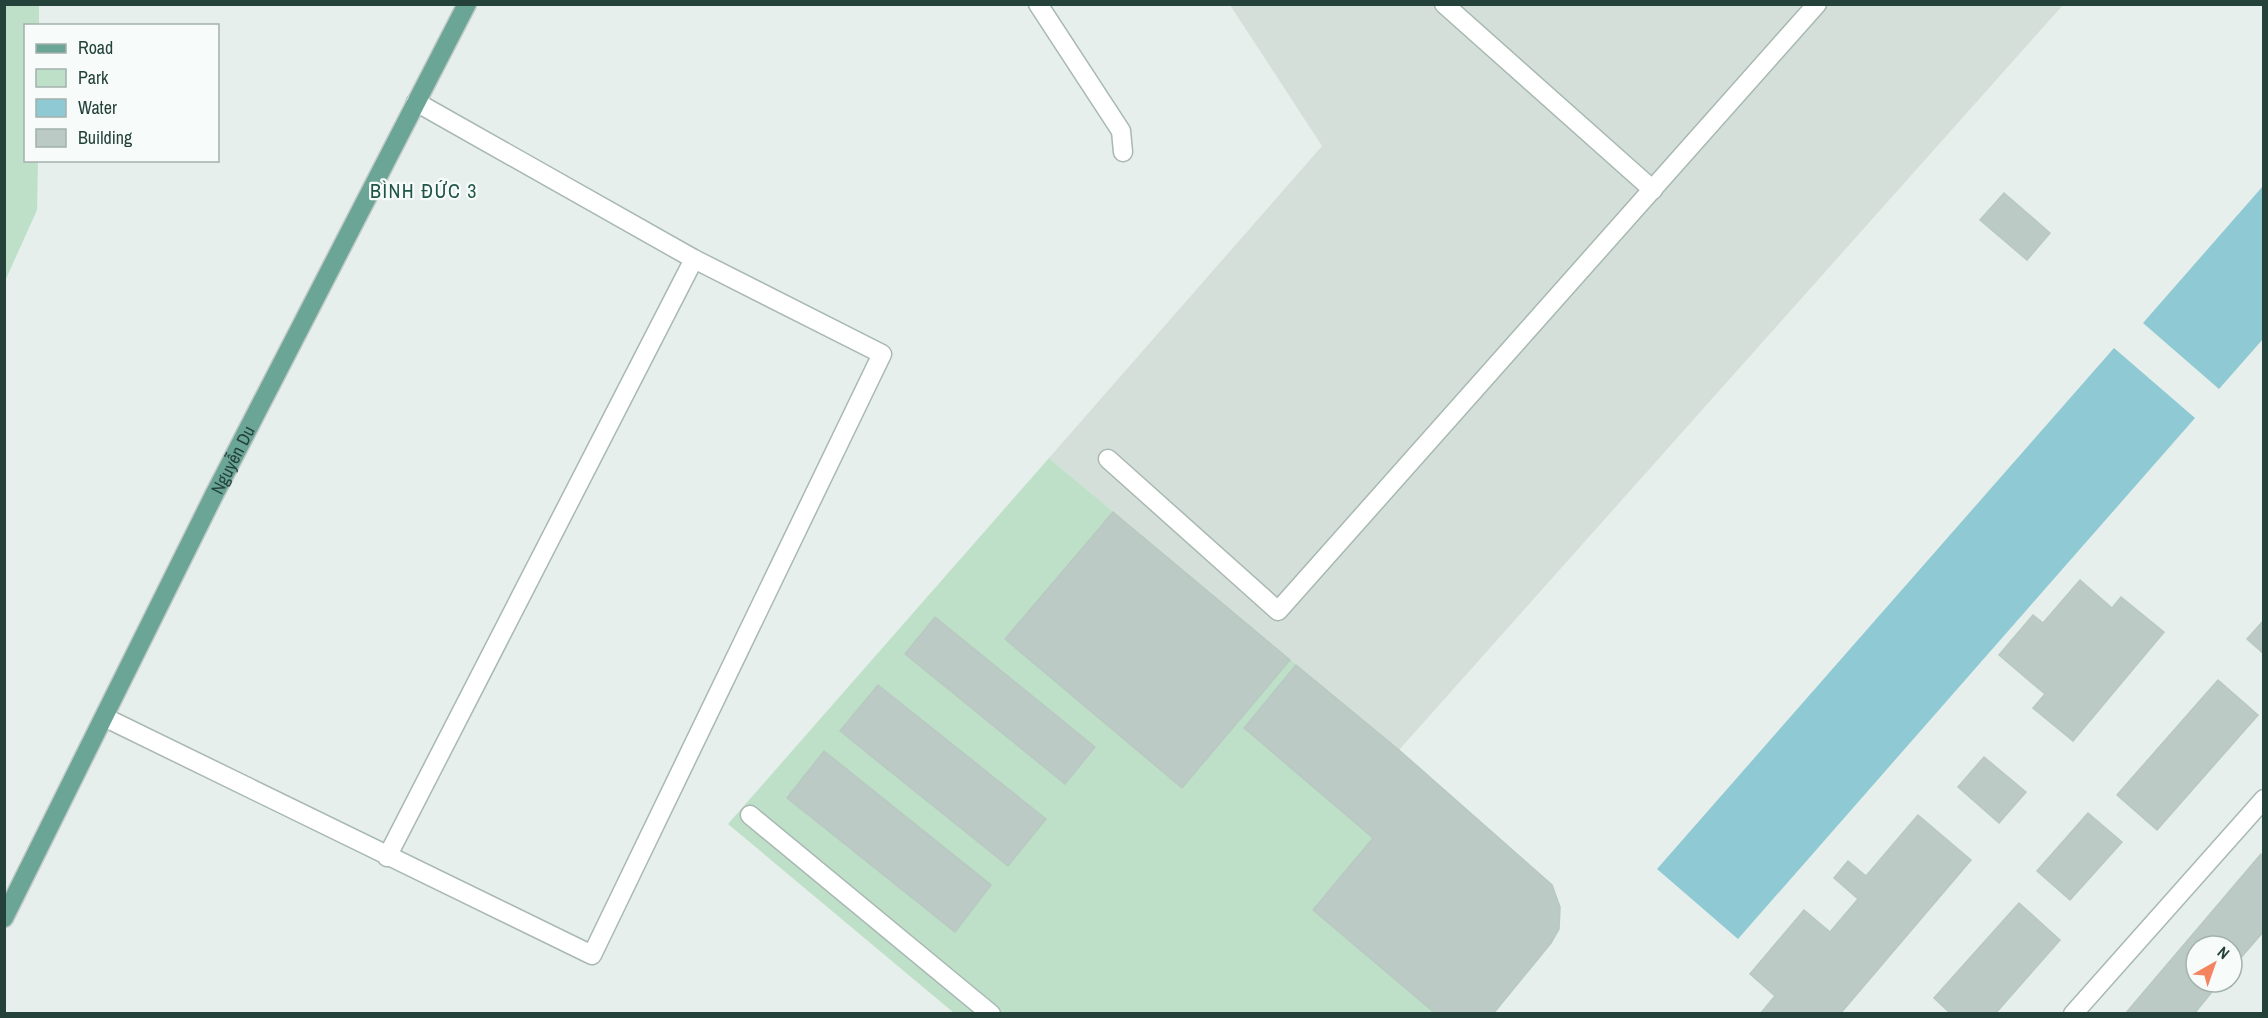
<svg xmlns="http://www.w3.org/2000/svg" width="2268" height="1018" font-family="'Archivo Narrow',sans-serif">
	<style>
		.built { fill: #d4dfda }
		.green { fill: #bfe0c8 }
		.water { fill: #8ec9d4 }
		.building { fill: #bbcac4; stroke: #b8c9c2; stroke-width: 1.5 }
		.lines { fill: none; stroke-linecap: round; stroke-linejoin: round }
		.minor-casing { stroke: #a8b8b2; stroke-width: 21 }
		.major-casing { stroke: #c2cac8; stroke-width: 21 }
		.minor { stroke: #fff; stroke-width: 18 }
		.major { stroke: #6aa596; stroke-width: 18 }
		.labels { text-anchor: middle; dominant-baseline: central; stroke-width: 4.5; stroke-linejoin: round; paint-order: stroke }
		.street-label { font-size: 18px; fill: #24423a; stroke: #f7fbf9 }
		.neighbourhood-label { font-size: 20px; letter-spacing: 1.5px; fill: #1f5548; stroke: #f7fbf9 }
	</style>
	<rect width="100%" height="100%" fill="#e6efeb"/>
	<polygon class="built" points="1230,5 2063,5 1399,750 1049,458 1322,146"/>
	<g class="green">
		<polygon points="5,4 39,5 39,25 26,26 26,160 38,161 37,210 5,281"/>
		<polygon points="1049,458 1399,750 1552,885 1560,907 1559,929 1493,1013 954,1013 728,824"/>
	</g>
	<g class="water">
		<polygon points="2263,186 2263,339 2219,389 2143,323"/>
		<polygon points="2114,348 2195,418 1738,939 1657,869"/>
	</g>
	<g class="building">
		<polygon points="2004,193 2050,233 2027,260 1980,220"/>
		<polygon points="1113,512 1290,660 1182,788 1005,639"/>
		<polygon points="2080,580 2112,608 2121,597 2164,632 2073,741 2033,708 2045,694 1999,655 2033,615 2043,623"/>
		<polygon points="935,617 1095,747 1065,784 905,654"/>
		<polygon points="2264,620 2264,654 2247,639"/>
		<polygon points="1296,665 1399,750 1552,885 1560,907 1559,929 1551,943 1493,1014 1436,1014 1313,910 1373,838 1244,728"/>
		<polygon points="2218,680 2258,715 2157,830 2117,795"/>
		<polygon points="878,685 1046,819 1008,866 840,731"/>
		<polygon points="824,751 991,885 955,932 787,798"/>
		<polygon points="1984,757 2026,792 1999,823 1958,787"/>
		<polygon points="2088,813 2122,842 2070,900 2037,871"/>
		<polygon points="1918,815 1971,860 1840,1014 1760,1014 1775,996 1750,974 1804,910 1830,932 1858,899 1834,878 1848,861 1866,876"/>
		<polygon points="2261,854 2264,856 2264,931 2232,968 2232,946 2196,946 2196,982 2220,982 2194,1014 2125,1014"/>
		<polygon points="2019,903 2060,940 1995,1014 1951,1014 1934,998"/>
	</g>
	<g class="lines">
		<defs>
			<g id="minor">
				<polyline points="1038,4 1121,131 1123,152"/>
				<polyline points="1444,4 1653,190"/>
				<polyline points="1108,459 1278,611 1817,4"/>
				<polyline points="104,717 592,955 882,354 694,259 416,102"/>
				<polyline points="750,815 991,1014"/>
				<polyline points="387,857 694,259"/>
				<polyline points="2073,1014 2264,799"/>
			</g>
			<g id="major">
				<path id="s1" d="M 4,918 L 214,495 L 467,4"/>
			</g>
		</defs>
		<use href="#minor" class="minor-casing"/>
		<use href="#major" class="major-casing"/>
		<use href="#minor" class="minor"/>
		<use href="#major" class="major"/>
	</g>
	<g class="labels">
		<g class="street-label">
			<text stroke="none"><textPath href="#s1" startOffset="512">Nguyễn Du</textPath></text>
		</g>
		<g class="neighbourhood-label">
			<text x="424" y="190">BÌNH ĐỨC 3</text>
		</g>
	</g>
	<rect width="2268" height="1018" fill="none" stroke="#24423a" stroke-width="12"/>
	<rect x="24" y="24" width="195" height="138" fill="#f7fbf9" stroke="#a3b1ad" stroke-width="1.5"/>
	<rect x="36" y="44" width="30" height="9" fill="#6aa596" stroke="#a3b1ad" stroke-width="1.5"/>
	<text x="78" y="54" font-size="18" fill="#24423a">Road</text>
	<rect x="36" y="69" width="30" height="18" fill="#bfe0c8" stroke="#a3b1ad" stroke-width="1.5"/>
	<text x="78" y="84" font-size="18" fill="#24423a">Park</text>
	<rect x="36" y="99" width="30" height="18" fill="#8ec9d4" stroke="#a3b1ad" stroke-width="1.5"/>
	<text x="78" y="114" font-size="18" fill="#24423a">Water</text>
	<rect x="36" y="129" width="30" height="18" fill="#bbcac4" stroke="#a3b1ad" stroke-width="1.5"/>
	<text x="78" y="144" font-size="18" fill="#24423a">Building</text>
	<g transform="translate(2214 964) rotate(40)"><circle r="28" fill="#f7fbf9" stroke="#a3b1ad" stroke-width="1.5"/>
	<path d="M0-4.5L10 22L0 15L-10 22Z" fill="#f4845f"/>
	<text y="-9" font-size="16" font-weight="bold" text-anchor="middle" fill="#24423a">N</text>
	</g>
</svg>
